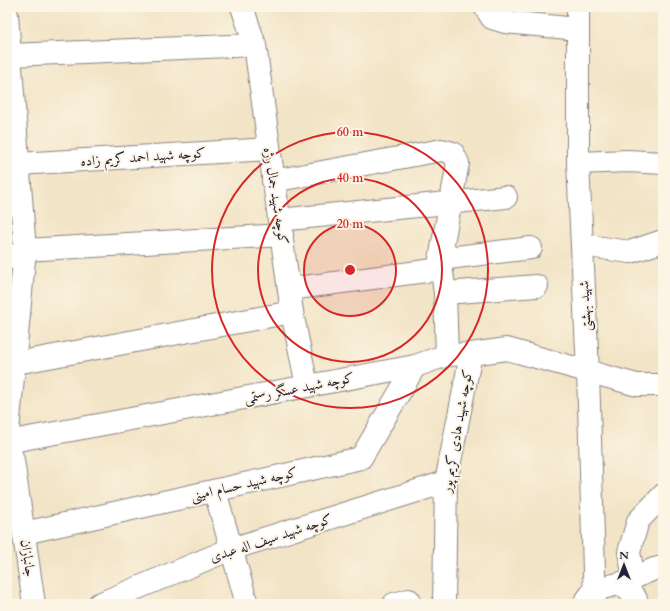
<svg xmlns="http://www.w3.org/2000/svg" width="670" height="611" font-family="Cardo,Amiri,serif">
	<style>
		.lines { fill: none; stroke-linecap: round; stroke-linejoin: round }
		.minor-casing { stroke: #8a8380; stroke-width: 24 }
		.minor { stroke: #fff; stroke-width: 22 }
		.ring { fill: none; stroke: #d62828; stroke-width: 2 }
		.labels { text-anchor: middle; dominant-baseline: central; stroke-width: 4; stroke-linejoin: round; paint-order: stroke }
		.street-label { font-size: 14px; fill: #22223b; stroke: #fcf5e5 }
		.centre { fill: #d62828; stroke: #fcf5e5; stroke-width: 2 }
		.ring-label { font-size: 12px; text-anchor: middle; font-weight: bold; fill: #d62828; stroke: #fcf5e5; stroke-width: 4; stroke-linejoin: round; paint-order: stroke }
	</style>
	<rect width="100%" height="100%" fill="#fcf5e5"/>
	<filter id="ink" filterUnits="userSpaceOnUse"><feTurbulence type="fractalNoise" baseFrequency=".025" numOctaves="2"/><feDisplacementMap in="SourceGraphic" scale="8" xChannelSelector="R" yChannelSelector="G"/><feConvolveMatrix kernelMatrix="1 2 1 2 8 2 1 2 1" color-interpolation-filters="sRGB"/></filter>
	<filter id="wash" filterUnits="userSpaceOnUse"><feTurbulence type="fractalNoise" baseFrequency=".012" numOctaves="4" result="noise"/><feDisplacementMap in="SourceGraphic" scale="16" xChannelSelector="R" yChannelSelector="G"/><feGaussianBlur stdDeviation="0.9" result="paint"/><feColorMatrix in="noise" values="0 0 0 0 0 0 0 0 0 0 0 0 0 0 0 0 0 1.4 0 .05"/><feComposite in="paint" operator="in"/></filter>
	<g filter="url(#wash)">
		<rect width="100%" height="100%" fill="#f2e4c6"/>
	</g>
	<g filter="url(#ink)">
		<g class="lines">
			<defs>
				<g id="minor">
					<polyline points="242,7 255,45 292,312 307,386"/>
					<polyline points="485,7 492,18 505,22 578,29"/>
					<polyline points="578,7 578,163 588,372 595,604"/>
					<polyline points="7,15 25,250 7,441"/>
					<polyline points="10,55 255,45"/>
					<polyline points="578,163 628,161 663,163"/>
					<polyline points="18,164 268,149"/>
					<polyline points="273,181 442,150 453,153 458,163 440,259 445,293 447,355"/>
					<polyline points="279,220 506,197"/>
					<polyline points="582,245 630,252 663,241"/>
					<polyline points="7,259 25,250 282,235"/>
					<polyline points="440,259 531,248"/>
					<polyline points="289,289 441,269"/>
					<polyline points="445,293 537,286"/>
					<polyline points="16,363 292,312"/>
					<polyline points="7,442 415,366 447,355 471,354 507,349 637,385 663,385"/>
					<polyline points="7,442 13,460 34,604"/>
					<polyline points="215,491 247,604"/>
					<polyline points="24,533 361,458 415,366"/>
					<polyline points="634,578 629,552 638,521 663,495"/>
					<polyline points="622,583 636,599 637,604"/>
					<polyline points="585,602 594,590 622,583 654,569 663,567"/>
					<polyline points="99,604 231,549 446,482"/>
					<polyline points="394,604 409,600"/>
					<polyline points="444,604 446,482 471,354"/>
				</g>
			</defs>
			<use href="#minor" class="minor-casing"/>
			<use href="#minor" class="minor"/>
		</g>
	</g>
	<circle cx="350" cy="270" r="46" fill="#d62828" fill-opacity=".12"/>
	<g class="ring">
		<circle cx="350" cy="270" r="46"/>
		<circle cx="350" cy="270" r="92"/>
		<circle cx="350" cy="270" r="138"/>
	</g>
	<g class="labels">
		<g class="street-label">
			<text transform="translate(143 157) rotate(-4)">کوچه شهید احمد کریم زاده</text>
			<text transform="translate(276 196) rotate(81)">کوچه شهید جمال رژه</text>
			<text transform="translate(585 306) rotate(-93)">شهید بهشتی</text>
			<text transform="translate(299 388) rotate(-11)">کوچه شهید عسگر رستمی</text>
			<text transform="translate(457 431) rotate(-80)">کوچه شهید هادی کریم پور</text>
			<text transform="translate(244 484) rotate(-13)">کوچه شهید حسام امینی</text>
			<text transform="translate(271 538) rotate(-18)">کوچه شهید سیف اله عبدی</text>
			<text transform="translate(28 558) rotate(82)">جانبازان</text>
		</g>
	</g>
	<circle cx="350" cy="270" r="6" class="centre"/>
	<g class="ring-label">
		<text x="350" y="136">60 m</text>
		<text x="350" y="182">40 m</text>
		<text x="350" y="228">20 m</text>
	</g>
	<rect width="670" height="611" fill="none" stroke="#fcf5e5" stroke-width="24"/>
	<g transform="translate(624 565)" stroke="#fcf5e5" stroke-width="3" paint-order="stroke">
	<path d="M0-3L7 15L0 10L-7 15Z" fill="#22223b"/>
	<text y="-6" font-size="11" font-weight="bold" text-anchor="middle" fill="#22223b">N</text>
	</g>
</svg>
